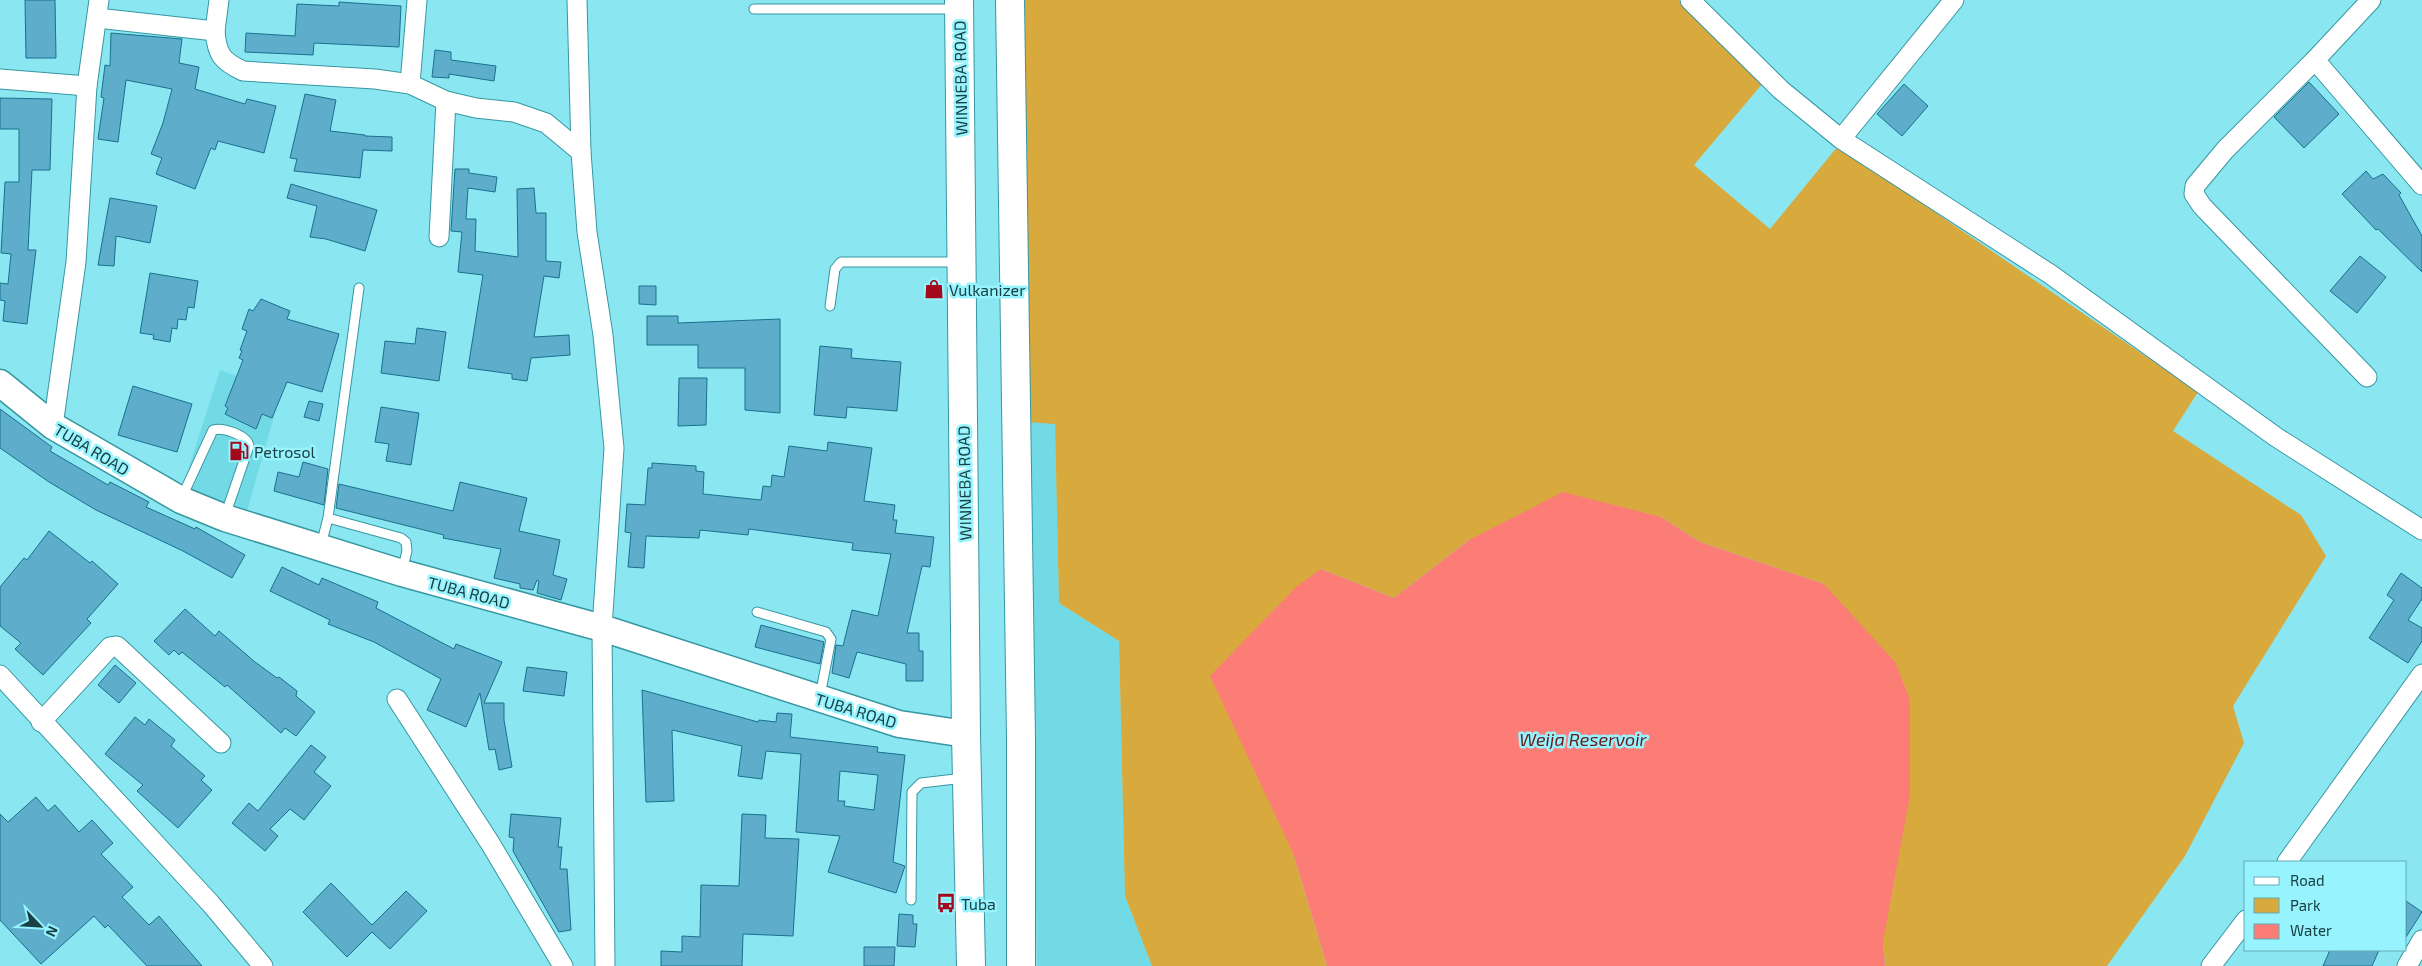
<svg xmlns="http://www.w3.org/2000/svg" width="2422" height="966" font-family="'Exo 2',sans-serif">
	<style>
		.built { fill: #72dae5 }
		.green { fill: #d8a93d }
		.water { fill: #fc7d76 }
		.building { fill: #5dadcb; stroke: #18718d; fill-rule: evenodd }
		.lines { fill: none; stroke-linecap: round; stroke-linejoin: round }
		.lane-casing { stroke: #3697a1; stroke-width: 11 }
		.street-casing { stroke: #3697a1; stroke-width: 21 }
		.secondary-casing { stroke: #3697a1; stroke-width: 29 }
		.highway-casing { stroke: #3697a1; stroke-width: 30 }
		.lane { stroke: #fff; stroke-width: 9 }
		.street { stroke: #fff; stroke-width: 19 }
		.secondary { stroke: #fff; stroke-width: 26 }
		.highway { stroke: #fff; stroke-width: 28 }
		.labels { text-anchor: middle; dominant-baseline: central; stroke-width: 5; stroke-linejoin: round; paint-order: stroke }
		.street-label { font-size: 16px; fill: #194044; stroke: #97f4fe }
		.poi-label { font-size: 16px; fill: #194044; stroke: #97f4fe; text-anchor: start }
		.water-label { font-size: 18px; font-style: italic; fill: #68191a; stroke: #97f4fe }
	</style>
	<rect width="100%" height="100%" fill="#8ae7f1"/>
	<g class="built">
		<polygon points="220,370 281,392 247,511 183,486"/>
		<polygon points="1027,422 1055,423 1059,603 1119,641 1125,896 1152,966 1037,966"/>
	</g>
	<polygon class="green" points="1025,0 1679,0 1763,83 1694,165 1770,229 1838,146 2198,392 2173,431 2301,515 2326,556 2233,706 2244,743 2185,856 2107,966 1885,966 1883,943 1824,584 1700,542 1661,517 1469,540 1394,598 1321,569 1293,853 1327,966 1152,966 1125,896 1119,641 1059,603 1055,424 1027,422"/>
	<polygon class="water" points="1563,492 1661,517 1700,542 1824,584 1895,662 1910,700 1910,795 1883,942 1885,966 1327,966 1293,853 1210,676 1296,587 1321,569 1394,598 1469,540"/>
	<g class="building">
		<polygon points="25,0 55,0 56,58 26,58"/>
		<polygon points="339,2 401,6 399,47 314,43 313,55 245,52 246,33 295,36 297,4 339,6"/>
		<polygon points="111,33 182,39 179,63 199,67 195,89 245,104 247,99 276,106 264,153 218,141 215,150 211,148 195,189 156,174 162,158 151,154 163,123 172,89 126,80 118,142 98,139 104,98 101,97 105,65 110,66"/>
		<polygon points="435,50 451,52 451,60 496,66 494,81 449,74 449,78 432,77"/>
		<polygon points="2309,82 2339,114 2304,148 2274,117"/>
		<polygon points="1904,84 1928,106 1902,136 1877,114"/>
		<polygon points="305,94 336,100 330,131 365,135 365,136 392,137 392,151 363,150 360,178 294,171 297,159 290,158"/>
		<polygon points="0,98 52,99 50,170 32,170 28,250 36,250 27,324 3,321 5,301 0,300 0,283 8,284 11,254 1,253 5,182 19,182 19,129 0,129"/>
		<polygon points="455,169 469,169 469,173 497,177 495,192 468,188 466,219 476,219 475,251 518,257 517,189 534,188 536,213 546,213 546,261 561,262 559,278 544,276 534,337 569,335 570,355 531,358 527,381 512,379 512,374 468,368 483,275 458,272 462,232 451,231"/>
		<polygon points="2366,171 2373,179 2383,174 2401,193 2399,195 2422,236 2422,272 2378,229 2376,230 2342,194"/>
		<polygon points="291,184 377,210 365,251 326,239 310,237 317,206 287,198"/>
		<polygon points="110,198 157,206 150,243 116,236 114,266 98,265"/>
		<polygon points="2360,256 2386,277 2357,313 2330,291"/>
		<polygon points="150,273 198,281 194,308 188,307 186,320 178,319 177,329 172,328 170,342 153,339 154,335 140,333"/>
		<polygon points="639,286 656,286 656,305 639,304"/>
		<polygon points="261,299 290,311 287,319 339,334 322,392 287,382 272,418 262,414 256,429 225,414 228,408 225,406 243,360 239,358 242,351 240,350 247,331 242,329 249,309 253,311"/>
		<polygon points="647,316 678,316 678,323 780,319 780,413 745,410 745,368 698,368 698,345 647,345"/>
		<polygon points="417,328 446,332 439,381 381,373 385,341 415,344"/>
		<polygon points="820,346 852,349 851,358 901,362 897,411 847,407 846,418 814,415"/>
		<polygon points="679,378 707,378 706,425 678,426"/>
		<polygon points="133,386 192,404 177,452 118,435"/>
		<polygon points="309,401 323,404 319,421 304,417"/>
		<polygon points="381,407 419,413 411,465 386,461 389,444 375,442"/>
		<polygon points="0,409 52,447 50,451 108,485 110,482 149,502 146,507 195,529 196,527 245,555 232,578 183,551 96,510 49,482 0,448"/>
		<polygon points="828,442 872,448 864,501 895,505 893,520 897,520 895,533 934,537 930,567 922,566 907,633 919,633 919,651 923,651 923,681 906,681 906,664 857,652 849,678 832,673 836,645 843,646 852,610 878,616 891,554 852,550 853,543 749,529 748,535 700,530 699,538 646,536 644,568 628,567 631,533 625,532 627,504 645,505 648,468 652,468 652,463 696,466 696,471 704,472 703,494 761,500 763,486 771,487 772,475 784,477 789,446 827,451"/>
		<polygon points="303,462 328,469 324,505 274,491 278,472 299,477"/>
		<polygon points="460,482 527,498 519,531 560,540 553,575 567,579 561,600 537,593 539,581 537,580 533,590 520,588 520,584 494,578 501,549 443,538 444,535 336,508 339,484 453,511"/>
		<polygon points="49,531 90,563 92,561 118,584 87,619 91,623 43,675 15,649 21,643 0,626 0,587 24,558 27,560"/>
		<polygon points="282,567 319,585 322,578 378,602 376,608 454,649 456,644 502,662 484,703 504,703 504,720 512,767 499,770 495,749 489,750 480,693 466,727 427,710 441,679 374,642 328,624 330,620 270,591"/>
		<polygon points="2401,573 2422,588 2422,599 2408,620 2422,628 2422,641 2408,663 2369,638 2394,600 2387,595"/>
		<polygon points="185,609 215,636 219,631 255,662 277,678 279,677 297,691 296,696 315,712 296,736 285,728 281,733 227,685 225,687 182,652 179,655 174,650 169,655 154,641"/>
		<polygon points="761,625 824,642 820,664 755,647"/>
		<polygon points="115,665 136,683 119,703 98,685"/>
		<polygon points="527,667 567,672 564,696 523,691"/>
		<path d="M 642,690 L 758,722 L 759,720 L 776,722 L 777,713 L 792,714 L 790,737 L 878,747 L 877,752 L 905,755 L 893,862 L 905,866 L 896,893 L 828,872 L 840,836 L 796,832 L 801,754 L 766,751 L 762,779 L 738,776 L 742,746 L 672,730 L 674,801 L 646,802 ZM 840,771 L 878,775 L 874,810 L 844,806 L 845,801 L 838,801 Z"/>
		<polygon points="135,717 145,725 149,719 175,740 171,746 205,776 201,780 212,790 178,828 137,791 143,785 105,754"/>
		<polygon points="311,745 326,757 314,772 331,786 304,820 290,809 270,829 278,836 265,851 232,823 249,803 258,811"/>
		<polygon points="36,797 48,811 55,805 79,832 92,820 113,843 101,854 133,887 122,897 149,925 159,916 202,966 147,966 108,925 105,928 94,916 41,964 0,920 0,814 8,822"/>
		<polygon points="511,814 561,818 558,847 562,847 560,869 567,869 571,930 559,932 513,851 514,838 509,837"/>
		<polygon points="742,814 766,815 765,838 799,839 793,936 743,934 742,966 661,966 661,951 682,952 682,936 700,937 701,885 739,886"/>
		<polygon points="331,883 372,925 406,891 427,911 390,949 372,932 347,957 303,912"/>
		<polygon points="2406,901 2422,912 2406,937"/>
		<polygon points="899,914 913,915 913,924 917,924 915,947 897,946"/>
		<polygon points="864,947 895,947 894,966 864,966"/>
		<polygon points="2330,950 2379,950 2372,966 2323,966"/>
	</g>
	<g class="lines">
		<defs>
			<g id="lane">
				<polyline points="754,9 957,9"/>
				<polyline points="830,306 835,269 841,262 959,262"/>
				<path d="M 182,497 L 213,430 C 223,427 247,435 249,446 L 225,516"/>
				<polyline points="328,518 401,538 406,542 407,551 402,571"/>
				<polyline points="321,545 328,518 359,288"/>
				<polyline points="757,612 826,632 831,639 820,696"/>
				<polyline points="911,900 912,792 921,783 964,778"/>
			</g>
			<g id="street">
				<polyline points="577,0 581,152 587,232 603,335 614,448 602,628 605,966"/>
				<polyline points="1690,0 1781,90 1841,139 2050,274 2276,437 2422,530"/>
				<polyline points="2371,0 2315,60 2422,185"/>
				<path d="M 97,18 L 215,31 C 217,55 222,61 243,71 L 375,79 L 410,84 L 446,101 L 476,108 L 514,112 L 546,123 L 581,152"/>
				<polyline points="215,31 219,0"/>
				<polyline points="2315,60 2225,150 2195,186 2194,194 2202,206 2367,377"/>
				<polyline points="0,79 87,86"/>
				<polyline points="410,84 417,0"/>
				<polyline points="1841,139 1954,0"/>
				<polyline points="439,237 446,101"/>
				<polyline points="53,426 76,262 87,86 99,0"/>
				<polyline points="0,675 211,904 263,966"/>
				<polyline points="397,699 490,843 563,966"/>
				<polyline points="41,722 110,647 117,646 221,743"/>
				<polyline points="2287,862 2422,674"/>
				<polyline points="2211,966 2246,920"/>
				<polyline points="2407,966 2422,940"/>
			</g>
			<polyline id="secondary" points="0,383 53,426 181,500 225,518 402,573 602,628 899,724 966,734"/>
			<g id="highway">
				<polyline points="959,0 966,734 971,966"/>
				<polyline points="1010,0 1021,739 1021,966"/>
			</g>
		</defs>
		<use href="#lane" class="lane-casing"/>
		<use href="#street" class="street-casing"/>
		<use href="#secondary" class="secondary-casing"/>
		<use href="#highway" class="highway-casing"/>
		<use href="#lane" class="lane"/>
		<use href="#street" class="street"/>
		<use href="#secondary" class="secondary"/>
		<use href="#highway" class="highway"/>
	</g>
	<defs>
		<symbol id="shop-bare" viewBox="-9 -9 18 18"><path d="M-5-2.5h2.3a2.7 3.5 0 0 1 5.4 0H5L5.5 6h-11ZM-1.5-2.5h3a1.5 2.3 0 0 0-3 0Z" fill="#a3081c" stroke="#97f4fe" stroke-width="2.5" paint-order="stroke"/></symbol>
		<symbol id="fuel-bare" viewBox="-9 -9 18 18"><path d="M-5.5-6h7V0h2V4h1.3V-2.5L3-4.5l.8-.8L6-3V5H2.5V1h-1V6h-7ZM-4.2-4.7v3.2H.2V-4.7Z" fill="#a3081c" stroke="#97f4fe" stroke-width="2.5" paint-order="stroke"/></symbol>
		<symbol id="bus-bare" viewBox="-9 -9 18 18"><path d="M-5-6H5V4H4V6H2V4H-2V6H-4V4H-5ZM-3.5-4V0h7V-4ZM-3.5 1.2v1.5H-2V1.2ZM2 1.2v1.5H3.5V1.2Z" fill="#a3081c" stroke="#97f4fe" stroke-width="2.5" paint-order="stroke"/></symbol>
	</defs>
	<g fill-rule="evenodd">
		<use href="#shop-bare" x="920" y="275" width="28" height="28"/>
		<use href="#fuel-bare" x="225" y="437" width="28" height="28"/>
		<use href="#bus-bare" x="932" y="889" width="28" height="28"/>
	</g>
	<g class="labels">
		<g class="street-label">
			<text transform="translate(960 78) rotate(-91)">WINNEBA ROAD</text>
			<text transform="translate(92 449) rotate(31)">TUBA ROAD</text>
			<text transform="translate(964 483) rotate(-91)">WINNEBA ROAD</text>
			<text transform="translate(469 592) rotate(15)">TUBA ROAD</text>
			<text transform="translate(856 710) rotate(17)">TUBA ROAD</text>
		</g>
		<g class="poi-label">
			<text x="949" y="289">Vulkanizer</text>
			<text x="254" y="451">Petrosol</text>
			<text x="961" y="903">Tuba</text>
		</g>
		<g class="water-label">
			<text x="1583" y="739">Weija Reservoir</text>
		</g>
	</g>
	<rect x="2244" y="861" width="162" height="90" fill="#97f4fe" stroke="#65acb4"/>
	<rect x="2254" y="877" width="25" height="8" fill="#ffffff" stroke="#65acb4"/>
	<text x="2290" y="886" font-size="15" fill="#194044">Road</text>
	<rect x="2254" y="898" width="25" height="15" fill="#d8a93d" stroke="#65acb4"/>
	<text x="2290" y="911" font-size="15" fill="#194044">Park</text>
	<rect x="2254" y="924" width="25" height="15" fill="#fc7d76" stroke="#65acb4"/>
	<text x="2290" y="936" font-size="15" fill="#194044">Water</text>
	<g transform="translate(40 926) rotate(115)" stroke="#97f4fe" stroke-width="4" paint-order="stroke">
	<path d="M0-4L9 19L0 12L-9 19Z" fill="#194044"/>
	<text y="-8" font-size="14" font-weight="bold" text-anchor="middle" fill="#194044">N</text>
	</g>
</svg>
